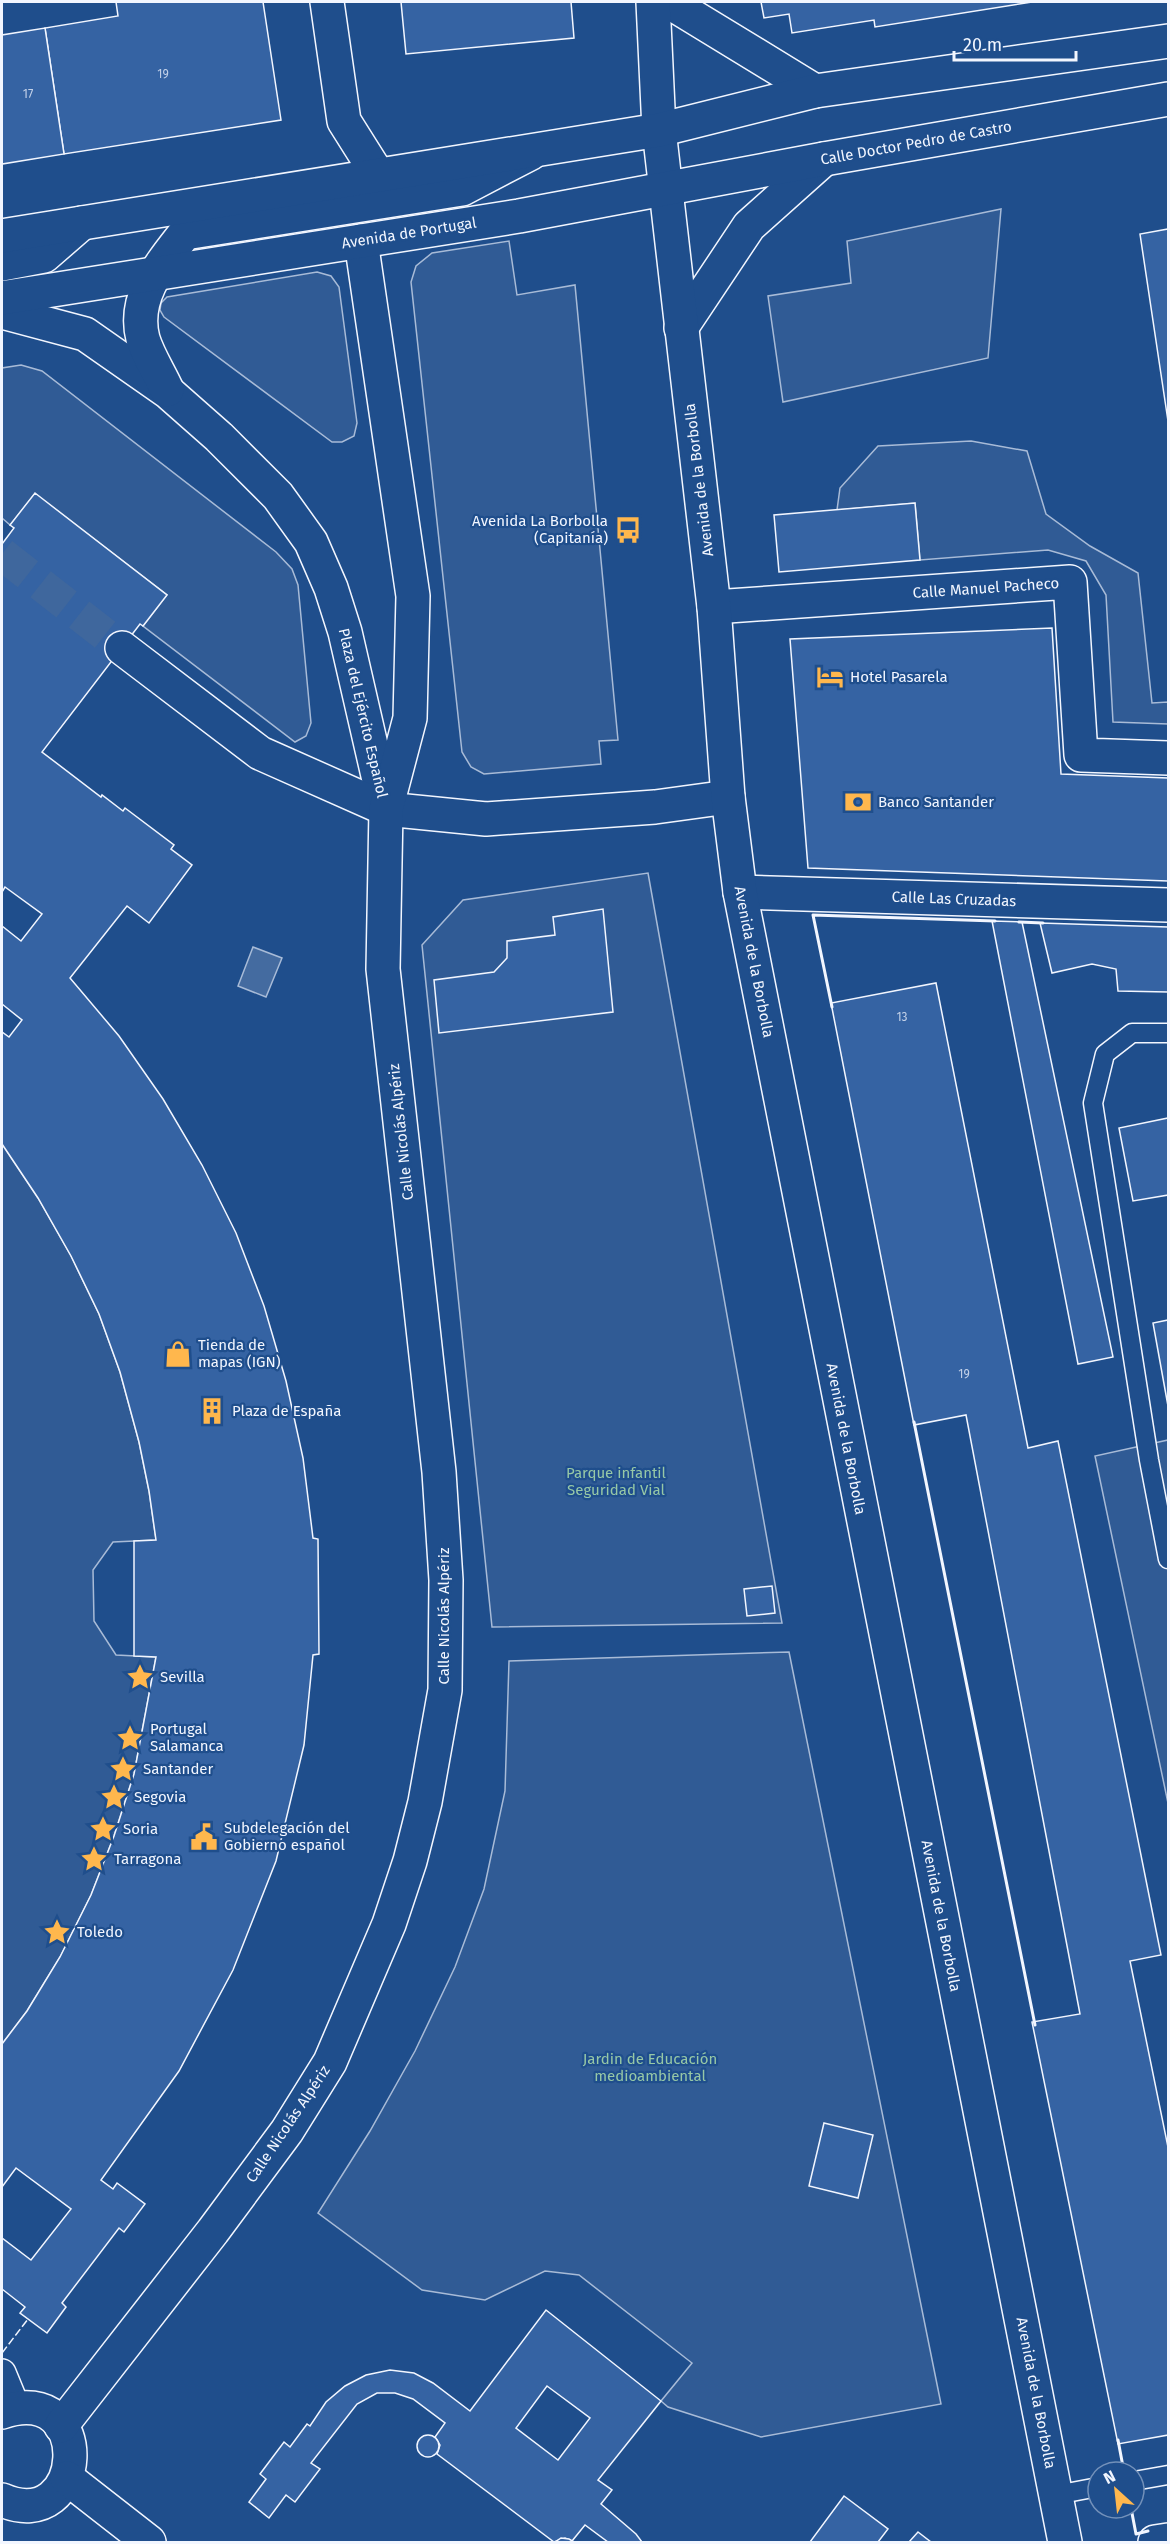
<svg xmlns="http://www.w3.org/2000/svg" width="1170" height="2544" font-family="'Fira Sans',sans-serif">
	<style>
		.built { fill: #305b95; stroke: #a8bbd7; stroke-width: 1.5 }
		.water { fill: #446ba0; stroke: #a8bbd7; stroke-width: 1.5 }
		.building { fill: #3563a3; stroke: #f2f6ff; stroke-width: 1.5; fill-rule: evenodd }
		.lines { fill: none; stroke-linecap: round; stroke-linejoin: round }
		.minor-tunnel { stroke: #3f679d; stroke-width: 33; stroke-dasharray: 33 16; stroke-linecap: butt }
		.service-casing { stroke: #f2f6ff; stroke-width: 21 }
		.pedestrian-casing { stroke: #f2f6ff; stroke-width: 30 }
		.minor-casing { stroke: #f2f6ff; stroke-width: 36 }
		.secondary-casing { stroke: #f2f6ff; stroke-width: 36 }
		.primary-casing { stroke: #f2f6ff; stroke-width: 36 }
		.service { stroke: #1f4e8c; stroke-width: 18 }
		.pedestrian { stroke: #1f4e8c; stroke-width: 27 }
		.minor { stroke: #1f4e8c; stroke-width: 33 }
		.secondary { stroke: #1f4e8c; stroke-width: 33 }
		.primary { stroke: #1f4e8c; stroke-width: 33 }
		.fence { stroke: #f2f6ff; stroke-width: 1.5; stroke-dasharray: 8 3; stroke-linecap: butt }
		.wall { stroke: #f2f6ff; stroke-width: 3 }
		.labels { text-anchor: middle; dominant-baseline: central; stroke-width: 4.5; stroke-linejoin: round; paint-order: stroke }
		.number-label { font-size: 12px; fill: #c3d1e8 }
		.street-label { font-size: 15px; fill: #f2f6ff; stroke: #1f4e8c }
		.poi-label { font-size: 15px; fill: #f2f6ff; stroke: #1f4e8c; text-anchor: start }
		.park-label { font-size: 15px; fill: #97c8a6; stroke: #1f4e8c }
	</style>
	<rect width="100%" height="100%" fill="#1f4e8c"/>
	<g class="built">
		<polygon points="1001,209 988,358 783,402 768,296 851,283 847,241"/>
		<polygon points="509,241 517,295 575,285 618,740 599,741 601,764 484,774 471,767 462,752 411,282 416,266 432,253"/>
		<polygon points="317,272 331,276 339,287 357,423 354,436 342,442 332,442 164,317 160,310 161,303 167,297"/>
		<polygon points="21,365 42,371 276,552 292,569 298,585 311,723 306,736 295,742 143,626 167,595 35,494 10,525 2,518 2,368"/>
		<polygon points="971,441 1027,451 1046,514 1090,546 1138,573 1152,703 1168,702 1168,724 1113,722 1106,595 1086,561 1048,550 920,560 915,503 837,510 840,488 878,446"/>
		<polygon points="648,873 782,1623 492,1627 422,945 463,900"/>
		<polygon points="2,1144 38,1198 71,1256 99,1314 120,1372 139,1442 149,1491 156,1540 113,1542 93,1570 94,1621 116,1655 156,1657 134,1774 114,1836 91,1895 60,1957 27,2011 2,2044"/>
		<polygon points="1168,1440 1168,1803 1095,1456"/>
		<polygon points="789,1652 941,2404 761,2437 668,2407 661,2401 692,2363 579,2275 545,2271 485,2300 422,2290 318,2213 370,2131 415,2051 455,1967 484,1889 505,1791 509,1661"/>
	</g>
	<polygon class="water" points="253,947 282,958 266,997 238,986"/>
	<g class="building">
		<polygon points="116,2 263,2 281,120 64,154 45,28 118,16"/>
		<polygon points="401,2 571,2 574,38 406,54"/>
		<polygon points="761,2 1032,2 875,27 874,20 792,33 789,14 764,18"/>
		<polygon points="45,28 64,154 2,164 2,35"/>
		<polygon points="1168,229 1168,421 1140,234"/>
		<polygon points="35,493 167,595 143,626 140,624 42,752 101,797 102,795 123,811 125,808 174,845 171,849 192,865 149,923 127,906 70,978 119,1036 163,1099 202,1165 236,1233 264,1306 286,1381 303,1458 313,1538 318,1539 319,1654 313,1655 304,1745 276,1861 233,1970 179,2071 101,2180 113,2189 117,2183 145,2204 124,2232 119,2228 62,2303 66,2307 47,2333 20,2313 25,2307 2,2289 2,2238 31,2260 71,2209 16,2168 2,2187 2,2044 27,2011 60,1957 91,1895 114,1836 134,1774 156,1657 134,1656 134,1541 156,1540 149,1491 139,1442 120,1372 99,1314 71,1256 38,1198 2,1144 2,1032 9,1037 22,1020 2,1004 2,926 21,941 42,914 5,887 2,892 2,544 14,528 10,525"/>
		<polygon points="915,503 920,560 779,572 774,515"/>
		<polygon points="1052,628 1061,774 1168,778 1168,881 808,868 790,639"/>
		<polygon points="603,909 613,1012 439,1033 434,980 494,972 507,958 507,941 555,935 553,917"/>
		<polygon points="992,921 1022,922 1113,1357 1078,1364"/>
		<polygon points="1040,923 1168,927 1168,992 1118,991 1116,969 1092,964 1052,973"/>
		<polygon points="936,983 1028,1448 1058,1441 1161,1955 1130,1961 1168,2147 1168,2435 1118,2444 1032,2022 1080,2014 966,1415 914,1425 831,1003"/>
		<polygon points="1168,1118 1168,1195 1133,1201 1119,1128"/>
		<polygon points="1168,1320 1168,1406 1153,1323"/>
		<polygon points="772,1586 775,1613 747,1616 744,1589"/>
		<polygon points="824,2123 873,2135 858,2198 809,2186"/>
		<path d="M 546,2310 L 661,2401 L 598,2480 L 612,2490 L 601,2504 L 636,2534 L 642,2542 L 608,2542 L 585,2525 L 572,2541 L 565,2538 L 554,2542 L 437,2454 L 440,2445 L 435,2437 L 445,2423 L 413,2399 L 395,2393 L 377,2393 L 357,2404 L 311,2463 L 320,2469 L 295,2502 L 286,2495 L 269,2518 L 249,2502 L 266,2479 L 260,2474 L 284,2442 L 290,2447 L 307,2424 L 310,2426 L 326,2402 L 345,2386 L 366,2375 L 390,2370 L 414,2373 L 433,2383 L 470,2411 ZM 547,2386 L 590,2418 L 558,2460 L 516,2428 Z"/>
		<circle cx="428" cy="2446" r="11"/>
		<polygon points="844,2496 888,2529 878,2542 810,2542"/>
		<polygon points="918,2532 931,2542 909,2542"/>
		<polygon points="561,2538 569,2539 574,2542 555,2542"/>
	</g>
	<g class="lines">
		<polyline class="minor-tunnel" points="2,554 122,648"/>
		<defs>
			<g id="service">
				<polyline points="1168,1033 1132,1033 1105,1054 1093,1103 1149,1460 1168,1559"/>
				<polyline points="1134,2481 1168,2475"/>
				<polyline points="1056,2495 1098,2487"/>
			</g>
			<polyline id="pedestrian" points="2,2373 16,2407"/>
			<g id="minor">
				<polyline points="327,2 344,121 378,175"/>
				<polyline points="669,2 815,91"/>
				<polyline points="2,264 44,256 82,223"/>
				<polyline points="2,312 85,334 168,392 219,437 278,496 311,542 331,588 345,632 385,806"/>
				<polyline points="681,328 749,226 824,159"/>
				<path d="M 167,390 C 160,374 148,356 143,339 C 132,297 161,264 185,233 L 462,189 L 531,153"/>
				<polyline points="714,607 1070,582 1081,755 1168,758"/>
				<polyline points="122,648 260,753 386,809 486,819 655,807 728,797"/>
				<polyline points="740,892 1168,905"/>
				<path d="M 2,2412 C 98,2380 87,2537 2,2500"/>
				<polyline points="61,2426 213,2231 287,2131 330,2062 389,1924 410,1861 425,1802 445,1690 446,1580 439,1472 383,969 386,809 410,718 413,596 361,241"/>
				<polyline points="67,2478 149,2542"/>
				<polyline points="1155,2542 1168,2540"/>
			</g>
			<polyline id="secondary" points="653,2 659,130 714,607 728,797 740,892 1065,2542"/>
			<g id="primary">
				<polyline points="2,236 659,130 815,91 1168,41"/>
				<polyline points="2,298 519,216 824,159 1168,99"/>
			</g>
		</defs>
		<use href="#service" class="service-casing"/>
		<use href="#pedestrian" class="pedestrian-casing"/>
		<use href="#minor" class="minor-casing"/>
		<use href="#secondary" class="secondary-casing"/>
		<use href="#primary" class="primary-casing"/>
		<use href="#service" class="service"/>
		<use href="#pedestrian" class="pedestrian"/>
		<use href="#minor" class="minor"/>
		<use href="#secondary" class="secondary"/>
		<use href="#primary" class="primary"/>
		<g class="fence">
			<polyline points="2,2353 28,2319"/>
			<polyline points="58,2542 59,2542"/>
		</g>
		<g class="wall">
			<polyline points="1019,922 1043,923"/>
			<polyline points="832,1007 813,915 995,921"/>
			<polyline points="914,1422 1035,2025"/>
			<polyline points="1118,2440 1124,2472"/>
			<polyline points="1131,2508 1136,2534 1148,2531"/>
		</g>
	</g>
	<defs>
		<symbol id="bus-bare" viewBox="-9 -9 18 18"><path d="M-5-6H5V4H4V6H2V4H-2V6H-4V4H-5ZM-3.5-4V0h7V-4ZM-3.5 1.2v1.5H-2V1.2ZM2 1.2v1.5H3.5V1.2Z" fill="#ffb74d" stroke="#1f4e8c" stroke-width="2.5" paint-order="stroke"/></symbol>
		<symbol id="hotel-bare" viewBox="-9 -9 18 18"><path d="M-6-4.5h1.5V1H6V5H4.5V3h-9V5H-6ZM-4 0a1.8 1.8 0 1 1 3.6 0ZM.5 0V-2.5h3Q6-2.5 6 0Z" fill="#ffb74d" stroke="#1f4e8c" stroke-width="2.5" paint-order="stroke"/></symbol>
		<symbol id="bank-bare" viewBox="-9 -9 18 18"><path d="M-6-4H6V4H-6ZM0-2.3a2.3 2.3 0 1 0 0 4.6a2.3 2.3 0 1 0 0-4.6Z" fill="#ffb74d" stroke="#1f4e8c" stroke-width="2.5" paint-order="stroke"/></symbol>
		<symbol id="shop-bare" viewBox="-9 -9 18 18"><path d="M-5-2.5h2.3a2.7 3.5 0 0 1 5.4 0H5L5.5 6h-11ZM-1.5-2.5h3a1.5 2.3 0 0 0-3 0Z" fill="#ffb74d" stroke="#1f4e8c" stroke-width="2.5" paint-order="stroke"/></symbol>
		<symbol id="building-bare" viewBox="-9 -9 18 18"><path d="M-4-6H4V6H1V3H-1V6H-4ZM-2.5-4.3h1.7v1.8h-1.7ZM.8-4.3h1.7v1.8H.8ZM-2.5-1h1.7V.8h-1.7ZM.8-1h1.7V.8H.8Z" fill="#ffb74d" stroke="#1f4e8c" stroke-width="2.5" paint-order="stroke"/></symbol>
		<symbol id="sight-bare" viewBox="-9 -9 18 18"><path d="M0-6L1.8-2.2L6-1.7L2.9 1.2L3.7 5.4L0 3.3L-3.7 5.4L-2.9 1.2L-6-1.7L-1.8-2.2Z" fill="#ffb74d" stroke="#1f4e8c" stroke-width="2.5" paint-order="stroke"/></symbol>
		<symbol id="civic-bare" viewBox="-9 -9 18 18"><path d="M-.6-6.5H3V-4.5H.6V-3L4-1V1h2V6H-6V1h2V-1L-.6-3ZM-1.2 2.5V6h2.4V2.5Z" fill="#ffb74d" stroke="#1f4e8c" stroke-width="2.5" paint-order="stroke"/></symbol>
	</defs>
	<g fill-rule="evenodd">
		<use href="#bus-bare" x="609" y="511" width="38" height="38"/>
		<use href="#hotel-bare" x="811" y="658" width="38" height="38"/>
		<use href="#bank-bare" x="839" y="783" width="38" height="38"/>
		<use href="#shop-bare" x="159" y="1335" width="38" height="38"/>
		<use href="#building-bare" x="193" y="1392" width="38" height="38"/>
		<use href="#sight-bare" x="121" y="1658" width="38" height="38"/>
		<use href="#sight-bare" x="111" y="1719" width="38" height="38"/>
		<use href="#sight-bare" x="104" y="1750" width="38" height="38"/>
		<use href="#sight-bare" x="95" y="1778" width="38" height="38"/>
		<use href="#sight-bare" x="84" y="1810" width="38" height="38"/>
		<use href="#civic-bare" x="185" y="1818" width="38" height="38"/>
		<use href="#sight-bare" x="75" y="1840" width="38" height="38"/>
		<use href="#sight-bare" x="38" y="1913" width="38" height="38"/>
	</g>
	<g class="labels">
		<g class="number-label">
			<text x="163" y="74">19</text>
			<text x="28" y="94">17</text>
			<text x="902" y="1017">13</text>
			<text x="964" y="1374">19</text>
		</g>
		<g class="street-label">
			<text transform="translate(916 143) rotate(-10)">Calle Doctor Pedro de Castro</text>
			<text transform="translate(409 233) rotate(-9)">Avenida de Portugal</text>
			<text transform="translate(699 480) rotate(-97)">Avenida de la Borbolla</text>
			<text transform="translate(986 588) rotate(-4)">Calle Manuel Pacheco</text>
			<text transform="translate(363 713) rotate(77)">Plaza del Ejército Español</text>
			<text transform="translate(954 899) rotate(2)">Calle Las Cruzadas</text>
			<text transform="translate(754 962) rotate(79)">Avenida de la Borbolla</text>
			<text transform="translate(401 1132) rotate(-96)">Calle Nicolás Alpériz</text>
			<text transform="translate(846 1439) rotate(79)">Avenida de la Borbolla</text>
			<text transform="translate(444 1616) rotate(-90)">Calle Nicolás Alpériz</text>
			<text transform="translate(941 1916) rotate(79)">Avenida de la Borbolla</text>
			<text transform="translate(288 2124) rotate(-56)">Calle Nicolás Alpériz</text>
			<text transform="translate(1036 2393) rotate(79)">Avenida de la Borbolla</text>
		</g>
		<g class="poi-label">
			<text x="608" y="521" text-anchor="end">Avenida La Borbolla<tspan x="608" dy="17">(Capitanía)</tspan></text>
			<text x="850" y="677">Hotel Pasarela</text>
			<text x="878" y="802">Banco Santander</text>
			<text x="198" y="1345">Tienda de<tspan x="198" dy="17">mapas (IGN)</tspan></text>
			<text x="232" y="1411">Plaza de España</text>
			<text x="160" y="1677">Sevilla</text>
			<text x="150" y="1729">Portugal<tspan x="150" dy="17">Salamanca</tspan></text>
			<text x="143" y="1769">Santander</text>
			<text x="134" y="1797">Segovia</text>
			<text x="224" y="1828">Subdelegación del<tspan x="224" dy="17">Gobierno español</tspan></text>
			<text x="123" y="1829">Soria</text>
			<text x="114" y="1859">Tarragona</text>
			<text x="77" y="1932">Toledo</text>
		</g>
		<g class="park-label">
			<text x="616" y="1473">Parque infantil<tspan x="616" dy="17">Seguridad Vial</tspan></text>
			<text x="650" y="2059">Jardin de Educación<tspan x="650" dy="17">medioambiental</tspan></text>
		</g>
	</g>
	<rect width="1170" height="2544" fill="none" stroke="#f2f6ff" stroke-width="6"/>
	<g transform="translate(1116 2490) rotate(333)"><circle r="28" fill="#1f4e8c" stroke="#7391ba" stroke-width="1.5"/>
	<path d="M0-4.5L10 22L0 15L-10 22Z" fill="#ffb74d"/>
	<text y="-9" font-size="16" font-weight="bold" text-anchor="middle" fill="#f2f6ff">N</text>
	</g>
	<path d="M954 51v9h122v-9" fill="none" stroke="#f2f6ff" stroke-width="3"/>
	<text x="963" y="51" font-size="18" fill="#f2f6ff" stroke="#1f4e8c" stroke-width="4.5" paint-order="stroke">20 m</text>
</svg>
